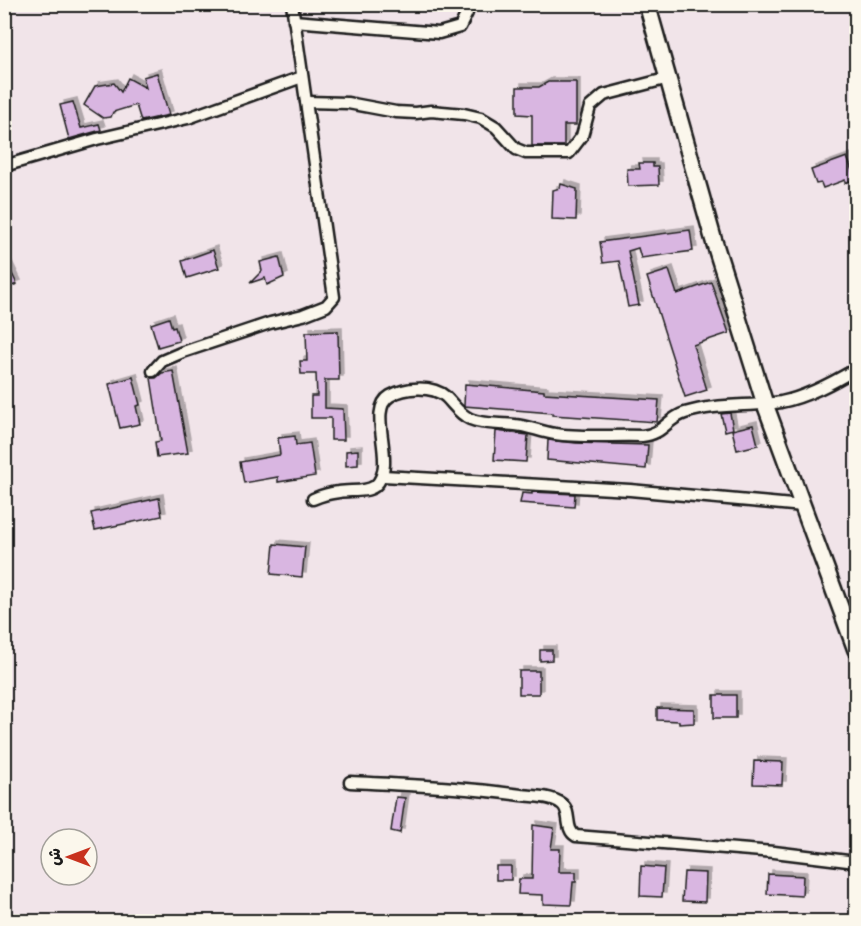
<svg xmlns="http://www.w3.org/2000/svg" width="861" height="926" font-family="Delius,'Playpen Sans Arabic',sans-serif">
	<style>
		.building { fill: #d9b6e1; stroke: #1c1c1c; stroke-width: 1.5; filter: url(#shadow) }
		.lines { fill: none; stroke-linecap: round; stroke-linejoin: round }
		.street-casing { stroke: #1c1c1c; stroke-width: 15 }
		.secondary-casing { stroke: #1c1c1c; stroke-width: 20 }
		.street { stroke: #fbf7ec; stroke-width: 10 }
		.secondary { stroke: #fbf7ec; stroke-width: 15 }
	</style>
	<defs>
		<filter id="shadow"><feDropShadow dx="4" dy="-4" stdDeviation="0" flood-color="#0004"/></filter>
	</defs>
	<rect width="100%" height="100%" fill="#f1e4e9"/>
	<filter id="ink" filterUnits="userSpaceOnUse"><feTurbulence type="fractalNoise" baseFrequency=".0167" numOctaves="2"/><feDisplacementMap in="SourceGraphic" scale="12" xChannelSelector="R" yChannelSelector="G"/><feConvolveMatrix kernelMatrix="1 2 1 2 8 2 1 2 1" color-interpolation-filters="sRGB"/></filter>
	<g filter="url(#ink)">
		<g class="building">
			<polygon points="157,73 169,115 141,121 136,105 113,112 111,117 103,118 84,105 95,86 114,83 121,92 128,78 146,88 143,77"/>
			<polygon points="548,82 576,82 576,125 564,125 564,146 532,146 532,115 517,114 517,87 539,87"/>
			<polygon points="73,102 81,128 99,124 101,130 69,139 60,105"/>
			<polygon points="847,157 855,179 845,183 845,180 823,188 821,183 816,184 811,170"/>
			<polygon points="639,163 653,163 653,167 658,167 659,185 628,186 627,169 640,169"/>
			<polygon points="561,184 577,189 576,220 552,219 553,190 560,188"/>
			<polygon points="690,230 693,251 641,258 638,248 628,251 639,305 628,307 619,261 603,263 600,242"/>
			<polygon points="213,250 219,268 187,278 182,261"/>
			<polygon points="4,257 17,284 4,289"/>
			<polygon points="279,257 284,277 267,285 265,278 250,283 262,271 260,262"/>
			<polygon points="669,270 677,294 711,282 729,333 693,345 707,390 685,397 647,277"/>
			<polygon points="169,318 172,328 175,327 179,341 158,347 151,324"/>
			<polygon points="338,331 339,380 325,380 325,408 343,409 344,440 331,440 331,418 311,418 311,396 317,396 316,374 301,374 300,361 307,361 306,332"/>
			<polygon points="173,371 188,453 157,457 155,442 161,441 151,378 156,378 162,373"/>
			<polygon points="133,377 140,405 136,406 140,424 120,428 109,384"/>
			<polygon points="465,384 544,391 544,393 659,400 657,422 552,415 552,413 464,406"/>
			<polygon points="730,413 733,429 725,431 721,414"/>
			<polygon points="753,425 758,445 737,450 732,430"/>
			<polygon points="496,431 528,435 526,462 494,460"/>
			<polygon points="295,436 296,445 310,443 315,476 278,482 278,477 244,483 240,462 280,455 278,438"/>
			<polygon points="548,440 576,443 648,445 646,469 547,460"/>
			<polygon points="358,450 358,465 346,466 346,451"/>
			<polygon points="532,492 575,494 574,507 520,503 522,493 532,494"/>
			<polygon points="159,498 162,516 95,530 91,513"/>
			<polygon points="274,544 305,547 302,577 271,574"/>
			<polygon points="540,650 552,650 552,660 540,661"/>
			<rect x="519" y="671" width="20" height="23"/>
			<rect x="714" y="695" width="22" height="23"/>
			<polygon points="657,708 694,709 694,723 679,724 679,721 657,720"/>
			<polygon points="754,761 783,762 782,785 753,784"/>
			<polygon points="396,797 405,798 400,833 391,831"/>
			<polygon points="533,825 554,828 551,849 560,849 559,872 576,872 576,882 573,882 571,905 543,904 543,895 518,894 519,879 532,879"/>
			<rect x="496" y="866" width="15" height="14"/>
			<polygon points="641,866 664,868 662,897 640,896"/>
			<polygon points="684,872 706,873 705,902 682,901"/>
			<polygon points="768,874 803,876 802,896 767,894"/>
		</g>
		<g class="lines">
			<defs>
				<g id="street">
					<polyline points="294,21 439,33 460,27 467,13 465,4"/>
					<polyline points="306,102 348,103 396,112 416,113 431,111 464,114 481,118 496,127 516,149 526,153 569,153 582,136 590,107 604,95 669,78"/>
					<polyline points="4,166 97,139 188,118 302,77"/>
					<polyline points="153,371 162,361 183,352 270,323 303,315 326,306 334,297 292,4"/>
					<polyline points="383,476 630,490 803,506"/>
					<path d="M 313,499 C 322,495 330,493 339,492 C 350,490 366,493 375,486 C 399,465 365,411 390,396 C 405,387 432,385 446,397 C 454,405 459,414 470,419 C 484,425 500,423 515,425 C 528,426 541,432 555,434 C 583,438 613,435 642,436 C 664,434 666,419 685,413 C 716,403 749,407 781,402 C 807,397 834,382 856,369"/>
					<path d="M 350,782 C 407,785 464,787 521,795 C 533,796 552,796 562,804 C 572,812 564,829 576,836 L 774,852 L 856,862"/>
				</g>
				<polyline id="secondary" points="647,4 713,238 765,404 856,650"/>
			</defs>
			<use href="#street" class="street-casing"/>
			<use href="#secondary" class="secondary-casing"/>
			<use href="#street" class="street"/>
			<use href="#secondary" class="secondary"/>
		</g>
	</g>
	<rect width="861" height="926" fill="none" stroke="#fbf7ec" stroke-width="24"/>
	<rect x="12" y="12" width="837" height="902" fill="none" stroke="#1c1c1c" stroke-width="2" filter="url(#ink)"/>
	<g transform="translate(69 857) rotate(270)"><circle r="28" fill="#fbf7ec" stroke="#a29f99" stroke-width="1.5"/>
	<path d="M0-4.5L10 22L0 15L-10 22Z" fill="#c8321e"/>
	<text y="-9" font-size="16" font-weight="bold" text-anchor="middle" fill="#1c1c1c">ش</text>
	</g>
</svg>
